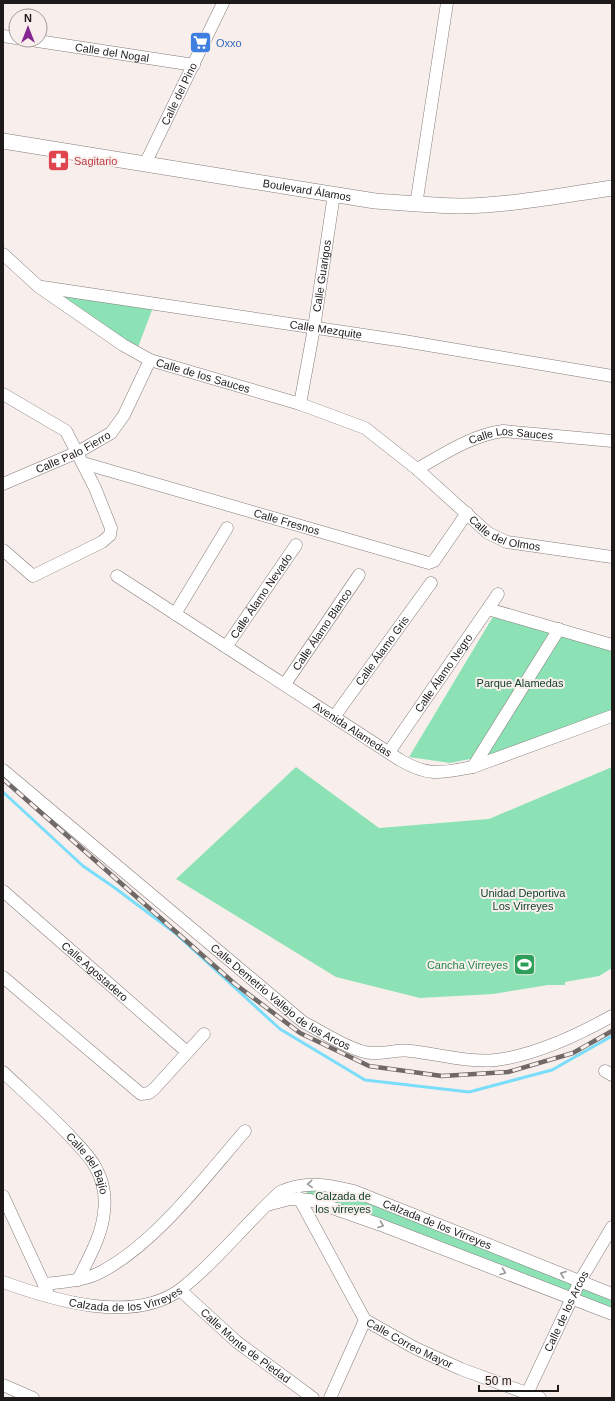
<svg xmlns="http://www.w3.org/2000/svg" width="615" height="1401" font-family="Helvetica,sans-serif">
	<style>
		.green { fill: #8ce2b5 }
		.lines { fill: none; stroke-linecap: round; stroke-linejoin: round }
		.stream { stroke: #7addf9; stroke-width: 3 }
		.minor-casing { stroke: #857d7a; stroke-width: 13 }
		.major-casing { stroke: #857d7a; stroke-width: 16 }
		.minor { stroke: #fff; stroke-width: 12 }
		.major { stroke: #fff; stroke-width: 15 }
		.rail-casing { stroke: #6f6a68; stroke-width: 4.5 }
		.rail { stroke: #f8efec; stroke-width: 3; stroke-dasharray: 9; stroke-linecap: butt }
		.oneway { stroke: #999898 }
		.labels { text-anchor: middle; dominant-baseline: central; stroke-width: 4; stroke-linejoin: round; paint-order: stroke }
		.shop-label { font-size: 11px; fill: #366cbe; stroke: #f8efec; text-anchor: start }
		.street-label { font-size: 11px; fill: #1d1a19; stroke: #f8efec }
		.health-label { font-size: 11px; fill: #be3a42; stroke: #f8efec; text-anchor: start }
		.park-label { font-size: 11px; fill: #0d3c28; stroke: #f8efec }
		.leisure-label { font-size: 11px; fill: #27864d; stroke: #f8efec; text-anchor: end }
	</style>
	<rect width="100%" height="100%" fill="#f8efec"/>
	<g class="green">
		<polygon points="46,290 154,305 138,347"/>
		<polygon points="494,615 612,651 612,710 490,755 450,763 409,757"/>
		<polygon points="296,767 379,828 489,819 612,767 612,968 599,976 565,982 565,985 548,985 493,994 420,998 336,977 176,879"/>
		<polygon points="326,1186 580,1283 574,1300 309,1202 306,1187"/>
		<polygon points="584,1284 612,1295 612,1316 579,1302"/>
	</g>
	<g class="lines">
		<polyline class="stream" points="3,792 83,866 115,888 175,933 280,1029 365,1080 469,1092 552,1070 612,1036"/>
		<defs>
			<g id="minor">
				<polyline points="3,36 16,38"/>
				<path id="s1" d="M 31,40 L 194,65"/>
				<path id="s2" d="M 145,164 L 223,3"/>
				<polyline points="416,205 447,3"/>
				<path id="s3" d="M 3,254 L 39,287 L 123,345 L 150,360 L 300,404 L 365,428 L 417,469 L 488,533 L 507,542 L 612,557"/>
				<path id="s4" d="M 42,287 L 404,341 L 612,376"/>
				<polyline points="3,394 66,431 95,488 111,528 110,535 102,542 33,576 3,550"/>
				<path id="s5" d="M 300,404 L 314,328 L 334,194"/>
				<path id="s6" d="M 83,463 L 429,563 L 434,561 L 467,513"/>
				<path id="s7" d="M 417,469 C 444,454 472,435 503,431 L 612,441"/>
				<path id="s8" d="M 3,484 L 78,452 L 111,433 L 124,415 L 150,360"/>
				<path id="s9" d="M 117,576 L 400,760 C 429,777 441,773 473,767 L 612,716"/>
				<polyline points="488,609 612,645"/>
				<polyline points="175,614 227,528"/>
				<path id="s10" d="M 226,647 L 296,545"/>
				<path id="s11" d="M 285,684 L 359,575"/>
				<path id="s12" d="M 334,717 L 431,583"/>
				<path id="s13" d="M 389,752 L 498,594"/>
				<polyline points="473,767 559,629"/>
				<path id="s14" d="M 3,770 L 303,1022 C 319,1030 354,1053 372,1053 C 385,1054 398,1049 411,1051 C 437,1054 469,1063 496,1060 C 535,1055 578,1035 612,1016"/>
				<path id="s15" d="M 3,891 L 187,1052"/>
				<polyline points="3,977 141,1094 149,1093 154,1089 204,1034"/>
				<polyline points="605,1071 612,1075"/>
				<path id="s16" d="M 3,1072 C 25,1093 48,1113 69,1135 C 78,1145 89,1155 96,1168 C 103,1181 106,1197 104,1212 C 102,1236 88,1259 78,1280"/>
				<polyline points="3,1196 47,1291"/>
				<path id="s17" d="M 299,1198 L 365,1320 L 415,1348 L 461,1369 L 540,1398"/>
				<polyline points="267,1205 290,1199 310,1200 381,1225 612,1314"/>
				<path id="s18" d="M 3,1282 C 53,1300 133,1325 181,1289 C 217,1261 246,1223 280,1192 C 305,1180 328,1185 354,1191 L 612,1294"/>
				<path d="M 44,1284 C 63,1282 84,1281 101,1272 C 156,1243 204,1178 245,1131"/>
				<path id="s19" d="M 180,1290 L 237,1342 L 313,1398"/>
				<polyline points="3,1385 33,1398"/>
				<polyline points="330,1398 365,1320"/>
				<path id="s20" d="M 525,1398 L 580,1281 L 612,1227"/>
			</g>
			<g id="major">
				<path id="s21" d="M 3,141 L 375,201 C 404,203 434,206 463,206 C 513,205 563,195 612,188"/>
			</g>
		</defs>
		<use href="#minor" class="minor-casing"/>
		<use href="#major" class="major-casing"/>
		<use href="#minor" class="minor"/>
		<use href="#major" class="major"/>
		<defs>
			<polyline id="rail" points="3,779 235,984 300,1033 369,1066 442,1076 508,1072 573,1053 612,1031"/>
		</defs>
		<use href="#rail" class="rail-casing"/>
		<use href="#rail" class="rail"/>
	</g>
	<defs><path id="oneway-chevron" d="M-2-3.5L2.5 0L-2 3.5" fill="none" stroke-width="1.6" stroke-linecap="round" stroke-linejoin="round"/></defs>
	<g class="oneway">
		<use href="#oneway-chevron" transform="translate(310 1184) rotate(176)"/>
		<use href="#oneway-chevron" transform="translate(381 1225) rotate(20)"/>
		<use href="#oneway-chevron" transform="translate(503 1272) rotate(21)"/>
		<use href="#oneway-chevron" transform="translate(563 1274) rotate(-160)"/>
	</g>
	<defs>
		<symbol id="supermarket-square" viewBox="-11 -11 22 22"><rect x="-9" y="-9" width="18" height="18" rx="4" fill="#3f7fe0" stroke="#f8efec"/><path d="M-6-5.5h2.5l.6 2H6L4.5 2H-2.5L-4.4-4H-6ZM-1.5 3.2a1.3 1.3 0 1 0 .1 0ZM3 3.2a1.3 1.3 0 1 0 .1 0Z" fill="#fff"/></symbol>
		<symbol id="pharmacy-square" viewBox="-11 -11 22 22"><rect x="-9" y="-9" width="18" height="18" rx="4" fill="#e0444e" stroke="#f8efec"/><path d="M-2-6h4v4h4v4h-4v4h-4v-4h-4v-4h4Z" fill="#fff"/></symbol>
		<symbol id="stadium-square" viewBox="-11 -11 22 22"><rect x="-9" y="-9" width="18" height="18" rx="4" fill="#2e9e5b" stroke="#f8efec"/><path d="M0-5a6.5 5 0 1 0 0 10a6.5 5 0 1 0 0-10ZM-3.5-1.8h7v3.6h-7Z" fill="#fff"/></symbol>
	</defs>
	<g fill-rule="evenodd">
		<use href="#supermarket-square" x="188" y="30" width="25" height="25"/>
		<use href="#pharmacy-square" x="46" y="148" width="25" height="25"/>
		<use href="#stadium-square" x="512" y="952" width="25" height="25"/>
	</g>
	<g class="labels">
		<g class="shop-label">
			<text x="216" y="43">Oxxo</text>
		</g>
		<g class="street-label">
			<text stroke="none"><textPath href="#s1" startOffset="82">Calle del Nogal</textPath></text>
			<text stroke="none"><textPath href="#s2" startOffset="78">Calle del Pino</textPath></text>
			<text stroke="none"><textPath href="#s21" startOffset="308">Boulevard Álamos</textPath></text>
			<text stroke="none"><textPath href="#s5" startOffset="130">Calle Guarigos</textPath></text>
			<text stroke="none"><textPath href="#s4" startOffset="287">Calle Mezquite</textPath></text>
			<text stroke="none"><textPath href="#s3" startOffset="237">Calle de los Sauces</textPath></text>
			<text stroke="none"><textPath href="#s7" startOffset="102">Calle Los Sauces</textPath></text>
			<text stroke="none"><textPath href="#s8" startOffset="77">Calle Palo Fierro</textPath></text>
			<text stroke="none"><textPath href="#s6" startOffset="212">Calle Fresnos</textPath></text>
			<text stroke="none"><textPath href="#s3" startOffset="585">Calle del Olmos</textPath></text>
			<text stroke="none"><textPath href="#s10" startOffset="62">Calle Álamo Nevado</textPath></text>
			<text stroke="none"><textPath href="#s11" startOffset="66">Calle Álamo Blanco</textPath></text>
			<text stroke="none"><textPath href="#s12" startOffset="82">Calle Álamo Gris</textPath></text>
			<text stroke="none"><textPath href="#s13" startOffset="96">Calle Álamo Negro</textPath></text>
			<text stroke="none"><textPath href="#s9" startOffset="281">Avenida Alamedas</textPath></text>
			<text stroke="none"><textPath href="#s15" startOffset="122">Calle Agostadero</textPath></text>
			<text stroke="none"><textPath href="#s14" startOffset="359">Calle Demetrio Vallejo de los Arcos</textPath></text>
			<text stroke="none"><textPath href="#s16" startOffset="126">Calle del Bajío</textPath></text>
			<text stroke="none"><textPath href="#s18" startOffset="489">Calzada de los Virreyes</textPath></text>
			<text stroke="none"><textPath href="#s18" startOffset="127">Calzada de los Virreyes</textPath></text>
			<text stroke="none"><textPath href="#s20" startOffset="96">Calle de los Arcos</textPath></text>
			<text stroke="none"><textPath href="#s17" startOffset="189">Calle Correo Mayor</textPath></text>
			<text stroke="none"><textPath href="#s19" startOffset="86">Calle Monte de Piedad</textPath></text>
		</g>
		<g class="health-label">
			<text x="74" y="161">Sagitario</text>
		</g>
		<g class="park-label">
			<text x="520" y="683">Parque Alamedas</text>
			<text x="523" y="893">Unidad Deportiva<tspan x="523" dy="13">Los Virreyes</tspan></text>
			<text x="343" y="1196">Calzada de<tspan x="343" dy="13">los virreyes</tspan></text>
		</g>
		<g class="leisure-label">
			<text x="508" y="965">Cancha Virreyes</text>
		</g>
	</g>
	<rect width="615" height="1401" fill="none" stroke="#1d1a19" stroke-width="8"/>
	<g transform="translate(28 28)"><circle r="19" fill="#f8efec" stroke="#a09a98"/>
	<path d="M0-3L7 15L0 10L-7 15Z" fill="#862690"/>
	<text y="-6" font-size="11" font-weight="bold" text-anchor="middle" fill="#1d1a19">N</text>
	</g>
	<path d="M479 1385v6h79v-6" fill="none" stroke="#1d1a19" stroke-width="2"/>
	<text x="485" y="1385" font-size="12" fill="#1d1a19" stroke="#f8efec" stroke-width="3" paint-order="stroke">50 m</text>
</svg>
